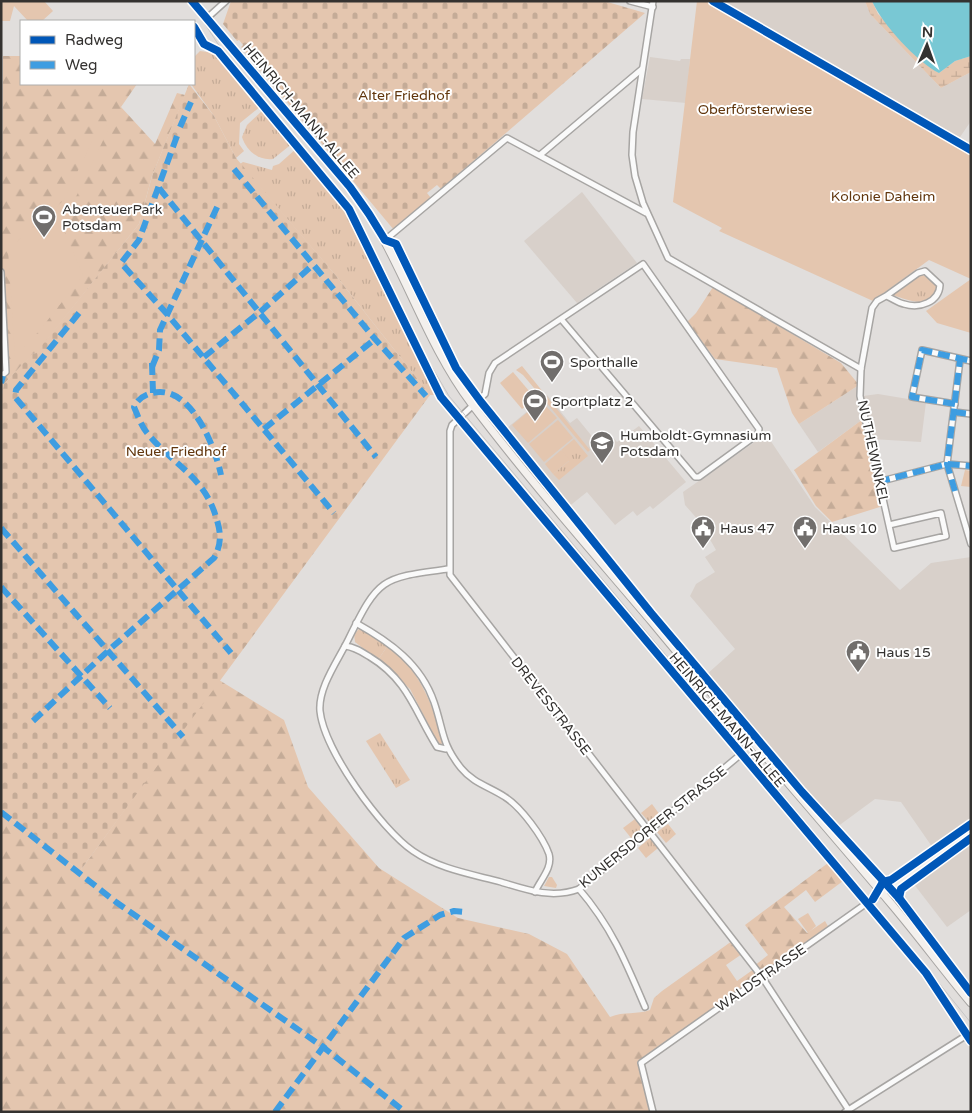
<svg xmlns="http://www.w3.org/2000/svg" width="972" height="1113" font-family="'Varela Round',sans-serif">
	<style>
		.built { fill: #d8d0ca }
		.grass { fill: url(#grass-tufts) }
		.forest { fill: url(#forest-firs) }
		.wetland { fill: url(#wetland-marsh) }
		.cemetery { fill: url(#cemetery-stones) }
		.green { fill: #e4c6af }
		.water { fill: #79c8d4 }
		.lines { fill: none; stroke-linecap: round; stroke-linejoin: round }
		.street-casing { stroke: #a7a5a3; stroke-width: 8 }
		.secondary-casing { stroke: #a7a5a3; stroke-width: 9 }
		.street { stroke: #fafafa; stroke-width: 5 }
		.secondary { stroke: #f3f0ed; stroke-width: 7 }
		.tram { stroke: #c7c6c6; stroke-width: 1 }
		.quiet { stroke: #3e9de1; stroke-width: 6; stroke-dasharray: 12 6; stroke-linecap: butt }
		.cycleway-casing { stroke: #fff; stroke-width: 11 }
		.cycleway { stroke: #0057b8; stroke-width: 8 }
		.labels { text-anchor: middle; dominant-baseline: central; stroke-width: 4; stroke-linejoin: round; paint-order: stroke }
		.park-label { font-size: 14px; fill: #61360d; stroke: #fff }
		.street-label { font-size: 14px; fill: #343230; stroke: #fff }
		.poi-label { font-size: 14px; fill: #343230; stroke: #fff; text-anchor: start }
	</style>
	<defs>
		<pattern id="grass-tufts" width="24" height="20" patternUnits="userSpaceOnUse" patternTransform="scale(1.25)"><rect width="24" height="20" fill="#e4c6af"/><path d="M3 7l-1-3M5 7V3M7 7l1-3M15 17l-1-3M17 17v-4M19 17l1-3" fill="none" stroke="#c4ab97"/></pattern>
		<pattern id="forest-firs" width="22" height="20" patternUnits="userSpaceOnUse" patternTransform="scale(1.25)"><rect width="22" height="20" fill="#e4c6af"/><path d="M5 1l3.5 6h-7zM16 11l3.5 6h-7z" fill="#c4ab97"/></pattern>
		<pattern id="wetland-marsh" width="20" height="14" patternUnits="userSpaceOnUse" patternTransform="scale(1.25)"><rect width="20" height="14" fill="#e4c6af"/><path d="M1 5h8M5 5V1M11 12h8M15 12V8" fill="none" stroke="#c4ab97"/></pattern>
		<pattern id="cemetery-stones" width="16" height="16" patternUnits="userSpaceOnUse" patternTransform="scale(1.25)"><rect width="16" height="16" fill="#e4c6af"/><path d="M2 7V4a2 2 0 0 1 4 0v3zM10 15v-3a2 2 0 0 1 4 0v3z" fill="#c4ab97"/></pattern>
	</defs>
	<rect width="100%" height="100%" fill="#e1dedc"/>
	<g class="built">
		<polygon points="719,1 865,1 870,14 941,88 971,72 971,121 958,140"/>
		<polygon points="650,57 680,61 681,59 690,59 686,103 642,99"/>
		<polygon points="582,192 637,263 577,303 524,241"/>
		<polygon points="859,385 863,419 818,452 799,424"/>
		<polygon points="878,394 926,402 921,442 872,439 863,396"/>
		<polygon points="547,395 570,423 577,418 600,446 612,436 617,442 639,426 686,482 653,509 650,506 637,516 633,511 615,525 587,492 567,508 506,429"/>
		<polygon points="766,434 815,507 900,590 931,563 971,557 971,822 933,848 901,802 875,799 837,827 805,793 706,675 735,649 690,596 696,584 715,572 705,557 716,550 700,522 685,505 683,492"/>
		<polygon points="971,841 971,910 947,927 913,883"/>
	</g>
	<g class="grass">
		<polygon points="200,51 215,53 261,106 240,123 239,144 244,151 236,158 214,116 191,84 194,84 194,57"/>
		<path d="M 264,109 L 293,143 L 273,159 C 258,161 246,150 242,137 L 247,125 Z"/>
		<polygon points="297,148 341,202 352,220 437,395 430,395 337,277 240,164 243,162 272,170 273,166 279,164"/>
		<path d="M 923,275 L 936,284 C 937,311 909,301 893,295 L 916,277 Z"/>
		<polygon points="574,439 588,456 559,480 553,474 569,461 561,450"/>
		<polygon points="360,628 388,645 378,660 355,642 354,634"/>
		<polygon points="380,733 410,780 396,788 366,741"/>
		<polygon points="652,804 660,815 650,823 641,813"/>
		<polygon points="635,819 643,829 631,838 623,828"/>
		<polygon points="668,824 676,834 666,843 657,832"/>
		<polygon points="650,838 658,848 646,858 638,848"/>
	</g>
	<g class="forest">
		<polygon points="3,56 21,56 21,84 137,84 121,107 155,144 177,93 185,95 152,176 139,224 35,355 34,353 4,384 1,400"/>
		<polygon points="713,287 841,363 859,385 799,424 792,413 777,368 715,359 687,322 696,313"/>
		<polygon points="863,419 883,506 832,522 816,506 794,470"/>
		<path d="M 219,680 L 284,720 L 308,787 L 379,868 L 458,918 L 529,934 L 567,954 L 610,1017 C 624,1011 637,1015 650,1010 L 654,998 L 662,991 L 732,941 L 742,954 L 726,965 L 737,981 L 754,969 L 761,977 L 640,1061 L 653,1112 L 1,1112 L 1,811 L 80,871 Z"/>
		<polygon points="828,863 843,881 815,902 806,890 784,907 807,933 825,921 829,928 762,976 754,966 768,955 745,925"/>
	</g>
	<polygon class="wetland" points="865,1 872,1 878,14 939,73 955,61 971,56 971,72 941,88 870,14"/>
	<g class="cemetery">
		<polygon points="231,1 604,1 645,13 441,189 437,185 427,193 431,198 394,230 241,47 243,45 239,40 237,41 223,24"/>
		<polygon points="189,84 214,116 236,158 337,277 430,395 80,871 1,811 1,400 4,384 33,353 35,354 139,224 152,176"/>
	</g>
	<g class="green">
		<polygon points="1,1 44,1 53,11 42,21 28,21 14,6 10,21 1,21"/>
		<polygon points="697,1 708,1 971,153 971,333 937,323 926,311 971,279 929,260 873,301 719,231 722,228 673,202"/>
		<polygon points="101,122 109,128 62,226 83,275 40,330 15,357 8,249 64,200"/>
		<polygon points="522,366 590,450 588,452 523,375 516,370"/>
		<polygon points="513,372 535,398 522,409 500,383"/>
		<polygon points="541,401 557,418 528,443 512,425"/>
		<polygon points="558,420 573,438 544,462 529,444"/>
		<polygon points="561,450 570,460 553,474 545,464"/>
		<polygon points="965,470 971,471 971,487 961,486"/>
		<path d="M 388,645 C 421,673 432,702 443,743 L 439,745 L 410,689 L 378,660 Z"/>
		<polygon points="549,877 552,877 557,885 556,888 544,886"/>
		<polygon points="808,913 816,926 808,933 798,919"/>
	</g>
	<path class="water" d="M 872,1 L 971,1 L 971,56 L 955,61 L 939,73 C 917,62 882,24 872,1 Z"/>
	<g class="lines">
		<defs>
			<g id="street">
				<polyline points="630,1 653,7"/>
				<polyline points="653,1 633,132 632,155 635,176 643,203 668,258 861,369"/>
				<polyline points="206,19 226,1"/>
				<polyline points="540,155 642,69"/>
				<polyline points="385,240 507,138 646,213"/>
				<polyline points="1,272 6,372 1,376"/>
				<path d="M 886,296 L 918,273 L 925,271 L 940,285 C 939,302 920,309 904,304 C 898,303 892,298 886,296 L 877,301 L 872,308 L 861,369 L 860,396 L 894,548 L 946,536 L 941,513 L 889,525"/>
				<polyline points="561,319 695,477 699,477 758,434 759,429 643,264 495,363 489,373 485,394 452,425 450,431 450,575 762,977 848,1109"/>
				<polyline points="960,360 947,464 971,544"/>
				<polyline points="955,404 912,397 922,350 971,361"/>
				<polyline points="954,412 971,414"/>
				<polyline points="459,418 926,973 971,1041"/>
				<polyline points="878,482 947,464 971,466"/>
				<path d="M 448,569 C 382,578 379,577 349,638 C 339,659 318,687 320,711 C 324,750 381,829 413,851 C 439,869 471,874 501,882 C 527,890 552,899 579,889 L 740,755"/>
				<path d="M 356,623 C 390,642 421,664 434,702 C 444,731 441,743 461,768 C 473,783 490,787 505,797 C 521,807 543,837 549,854 C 553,868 540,880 535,892"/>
				<path d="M 345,646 C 355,647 362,652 370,657 C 408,680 415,712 437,747 L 446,749"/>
				<path d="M 579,889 C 611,926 626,962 645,1007"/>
				<polyline points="653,1112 641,1063 881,893"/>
				<polyline points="845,1112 967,1035"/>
			</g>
			<g id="secondary">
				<path d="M 192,1 L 350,187 C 401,253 421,336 471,403 C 528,479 591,550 652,622 C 731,718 813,811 893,906 C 920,938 944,971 971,1003"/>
				<polyline points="881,893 971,831"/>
			</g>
		</defs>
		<use href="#street" class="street-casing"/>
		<use href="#secondary" class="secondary-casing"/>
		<use href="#street" class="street"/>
		<use href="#secondary" class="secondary"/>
		<polyline class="tram" points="190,1 218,44 351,206 429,362 449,396 906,942 971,1023"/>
		<g class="quiet">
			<polyline points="180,127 191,102"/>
			<polyline points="177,136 139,240 121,263 167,314 334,513"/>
			<polyline points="234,169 375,339 426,396"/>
			<polyline points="159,188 376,457"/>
			<polyline points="79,313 16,390 15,397 231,653"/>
			<polyline points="204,357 260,312 314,264"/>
			<polyline points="152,363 153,393"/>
			<polyline points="152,367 159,350 160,330 219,203"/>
			<polyline points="1,383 3,376"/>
			<polyline points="955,404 912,397 922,350 971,361"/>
			<polyline points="954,412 971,414"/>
			<polyline points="264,429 375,339"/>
			<polyline points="878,482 947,464 971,466"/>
			<polyline points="955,491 947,464 960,360"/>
			<polyline points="1,528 183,737"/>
			<polyline points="1,587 110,708"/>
			<path d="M 33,721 L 109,650 L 214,558 C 222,544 221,532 216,517 C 204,476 173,465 148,434 C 141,426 138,416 134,407 C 138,399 144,395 152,393 C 190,383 215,446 221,475"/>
			<polyline points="1,812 116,902 323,1047 405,1112"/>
			<polyline points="275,1112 404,938 440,915 454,911 466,912"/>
		</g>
		<defs>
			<g id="cycleway">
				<polyline points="192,1 350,187 369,214 385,240 396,244 456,368 481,402 651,613 802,792 899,898 971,993"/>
				<polyline points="713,1 971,150"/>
				<polyline points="194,27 204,44 218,51 349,209 441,397 926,973 971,1041"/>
				<polyline points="899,898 901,889 971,838"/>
				<polyline points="873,899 883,882 891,880 971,824"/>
			</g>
		</defs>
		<use href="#cycleway" class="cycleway-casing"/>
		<use href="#cycleway" class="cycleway"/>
	</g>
	<defs>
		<symbol id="stadium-pin" viewBox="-11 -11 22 30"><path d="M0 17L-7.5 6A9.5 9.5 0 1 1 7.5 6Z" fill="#716e6c" stroke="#fff"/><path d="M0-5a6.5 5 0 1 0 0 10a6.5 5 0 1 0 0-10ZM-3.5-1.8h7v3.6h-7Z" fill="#fff"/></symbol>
		<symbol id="school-pin" viewBox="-11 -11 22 30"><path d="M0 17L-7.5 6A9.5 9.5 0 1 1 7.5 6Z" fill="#716e6c" stroke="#fff"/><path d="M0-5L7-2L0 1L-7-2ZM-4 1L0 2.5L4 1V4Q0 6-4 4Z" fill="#fff"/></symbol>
		<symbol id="civic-pin" viewBox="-11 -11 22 30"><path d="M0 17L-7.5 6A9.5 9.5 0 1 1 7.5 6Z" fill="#716e6c" stroke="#fff"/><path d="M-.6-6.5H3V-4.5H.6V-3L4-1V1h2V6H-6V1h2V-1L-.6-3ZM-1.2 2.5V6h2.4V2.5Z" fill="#fff"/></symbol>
	</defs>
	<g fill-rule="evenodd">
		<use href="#stadium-pin" x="30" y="203" width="28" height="38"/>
		<use href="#stadium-pin" x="538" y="348" width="28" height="38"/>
		<use href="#stadium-pin" x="521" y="387" width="28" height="38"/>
		<use href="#school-pin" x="588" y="429" width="28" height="38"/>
		<use href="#civic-pin" x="689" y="514" width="28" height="38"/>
		<use href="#civic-pin" x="791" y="514" width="28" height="38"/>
		<use href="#civic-pin" x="844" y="638" width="28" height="38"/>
	</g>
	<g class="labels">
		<g class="park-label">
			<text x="404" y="95">Alter Friedhof</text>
			<text x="755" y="109">Oberförsterwiese</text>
			<text x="883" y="196">Kolonie Daheim</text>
			<text x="176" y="451">Neuer Friedhof</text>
		</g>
		<g class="street-label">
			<text transform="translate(301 111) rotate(50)">HEINRICH-MANN-ALLEE</text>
			<text transform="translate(873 452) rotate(78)">NUTHEWINKEL</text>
			<text transform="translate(551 706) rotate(52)">DREVESSTRASSE</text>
			<text transform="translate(727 720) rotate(50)">HEINRICH-MANN-ALLEE</text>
			<text transform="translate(653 827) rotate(-39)">KUNERSDORFER STRASSE</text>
			<text transform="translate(761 978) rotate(-35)">WALDSTRASSE</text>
		</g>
		<g class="poi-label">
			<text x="62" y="209">AbenteuerPark<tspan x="62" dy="16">Potsdam</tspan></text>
			<text x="570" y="362">Sporthalle</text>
			<text x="552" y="401">Sportplatz 2</text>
			<text x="620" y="435">Humboldt-Gymnasium<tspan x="620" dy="16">Potsdam</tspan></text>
			<text x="720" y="528">Haus 47</text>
			<text x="822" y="528">Haus 10</text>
			<text x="876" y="652">Haus 15</text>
		</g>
	</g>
	<rect width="972" height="1113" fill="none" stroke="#343230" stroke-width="5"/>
	<rect x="20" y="20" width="175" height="65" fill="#ffffff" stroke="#aeadac"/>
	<rect x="30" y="36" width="25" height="8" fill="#0057b8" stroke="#aeadac"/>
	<text x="65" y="45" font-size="15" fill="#343230">Radweg</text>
	<rect x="30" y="61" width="25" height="8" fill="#3e9de1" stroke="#aeadac"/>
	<text x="65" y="70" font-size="15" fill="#343230">Weg</text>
	<g transform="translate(927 45) rotate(2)" stroke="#ffffff" stroke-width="4" paint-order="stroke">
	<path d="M0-4L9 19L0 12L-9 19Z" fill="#343230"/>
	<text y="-8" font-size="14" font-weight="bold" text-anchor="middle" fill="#343230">N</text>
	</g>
</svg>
